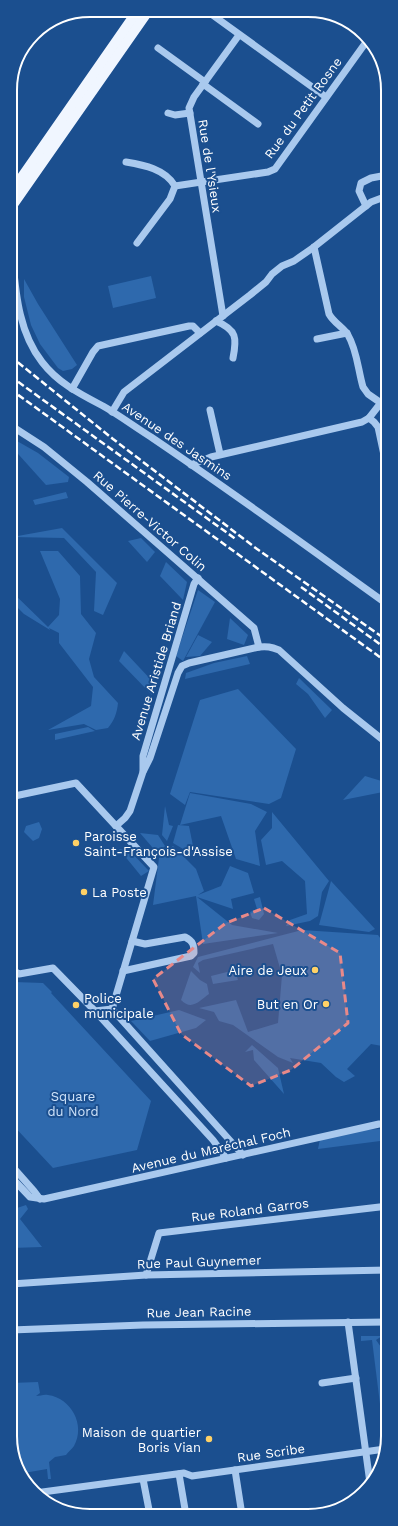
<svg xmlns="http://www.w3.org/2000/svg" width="398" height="1526" font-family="'Work Sans',sans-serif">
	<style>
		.green { fill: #2e69ad }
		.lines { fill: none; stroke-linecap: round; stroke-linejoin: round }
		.minor { stroke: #a9c9ee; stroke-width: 7 }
		.major { stroke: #f0f6ff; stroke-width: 10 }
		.rail { stroke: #fff; stroke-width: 2.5; stroke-dasharray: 7 3; stroke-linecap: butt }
		.marked { fill: #e88989; fill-opacity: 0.2; stroke: #e88989; stroke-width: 3; stroke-dasharray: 8 5; stroke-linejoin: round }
		.poi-dot { fill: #ffd166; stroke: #1b4f8f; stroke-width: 1.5 }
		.labels { text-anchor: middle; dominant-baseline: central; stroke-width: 4; stroke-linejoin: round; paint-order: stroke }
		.street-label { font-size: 13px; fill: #fff; stroke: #1b4f8f }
		.poi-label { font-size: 13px; fill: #fff; stroke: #1b4f8f; text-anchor: start }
		.park-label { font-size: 13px; fill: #cfe3fa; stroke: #1b4f8f }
		.rim { fill: none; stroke: #fff; stroke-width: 2 }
	</style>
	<rect width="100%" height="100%" fill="#1b4f8f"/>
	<g class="green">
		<polygon points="151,276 156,298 113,308 108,286"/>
		<polygon points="24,279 38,304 77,365 72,369 63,371 58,368 40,344 31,325 24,297"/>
		<polygon points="10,437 38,453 69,477 68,482 46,485 10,445"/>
		<polygon points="66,492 68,498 35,505 33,500"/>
		<polygon points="62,528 117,583 103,615 94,611 96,572 64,538 12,537"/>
		<polygon points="141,538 155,552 147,562 128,541"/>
		<path d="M 40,551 L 58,551 L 80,576 L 81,614 L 96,633 L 89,659 L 94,677 L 118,703 C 117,713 114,721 108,728 L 96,730 L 84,724 L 48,730 L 91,706 L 93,687 L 59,643 L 59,633 L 49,628 L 50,630 L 24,614 L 10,600 L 10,590 L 48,627 L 59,615 L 60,599 Z"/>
		<polygon points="166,562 187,582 183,600 160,576"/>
		<polygon points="198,590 215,602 183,661 176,656"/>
		<polygon points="230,618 248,635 244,645 227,639"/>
		<polygon points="198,635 212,642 200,656 186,657"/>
		<polygon points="124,651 154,683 152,695 119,661"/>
		<polygon points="247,656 250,664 185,679 186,673 214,663"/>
		<polygon points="299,678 332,710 325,718 308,694 296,684"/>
		<polygon points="238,689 296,749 281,798 269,804 190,792 185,805 170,794 200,700"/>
		<polygon points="88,727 95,731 55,740 55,734"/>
		<polygon points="365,776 388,783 388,791 343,800"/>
		<polygon points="190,793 251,804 267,812 255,831 260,866 236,859 221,816 180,825"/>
		<polygon points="165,806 169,825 173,826 167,841 162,835"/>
		<polygon points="272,812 329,881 322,892 318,916 310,921 286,926 290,920 307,914 305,881 282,861 266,865 261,840 272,828"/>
		<polygon points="39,822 42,829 39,838 33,841 24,832 26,826"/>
		<polygon points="178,825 189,826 195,856 173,843"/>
		<polygon points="140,833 158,835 165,846 158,854"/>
		<polygon points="173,846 196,869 204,891 198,895 221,886 230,866 248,873 254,893 231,899 233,909 197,897 232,925 278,933 203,944 196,896 153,905 159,858"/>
		<polygon points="119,849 130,851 149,871 141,876"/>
		<polygon points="331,881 375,929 369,932 319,925"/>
		<polygon points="260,897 264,914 259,920 252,918 250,912 257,909 254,899"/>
		<polygon points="302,930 378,935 388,949 388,1037 382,1046 371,1044 347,1069 355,1076 344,1082 336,1077 321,1063 290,1058 293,1063 278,1057 233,1025 219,1021 214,1012 199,1008 236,1000 248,1032 278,1023 282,975 273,944 203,960 198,963 200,973 193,967 198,957"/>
		<polygon points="235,970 238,980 213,984 211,976"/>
		<path d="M 191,971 L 200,980 L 207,984 L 209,994 C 199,1001 192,1011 181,1000 Z"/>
		<polygon points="14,982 43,983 52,992 51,993 151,1101 137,1150 53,1168 11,1123 11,983"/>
		<polygon points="179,1010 206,1020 196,1028 150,1041 131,1021"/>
		<polygon points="252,1045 278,1068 284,1094 254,1060 253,1050 245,1052"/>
		<polygon points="382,1129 388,1133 388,1140 318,1149 320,1139 359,1130"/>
		<polygon points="26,1205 28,1209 20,1219 42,1247 11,1248 11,1210"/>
		<polygon points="361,1336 382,1336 376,1340 388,1357 388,1420 382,1420 372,1340 361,1341"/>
		<path d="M 38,1382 L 40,1393 L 36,1396 C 40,1396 44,1394 48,1395 C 71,1398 86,1425 74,1446 C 72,1449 68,1452 66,1455 L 55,1457 L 49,1462 L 51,1479 L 48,1479 L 47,1469 L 24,1473 L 11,1447 L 11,1383 Z"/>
	</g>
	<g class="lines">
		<g class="minor">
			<polyline points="207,11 326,97"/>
			<polyline points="158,48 205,82"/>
			<polyline points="203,84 258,124"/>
			<polyline points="168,113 175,115 190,113"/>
			<path d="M 126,162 C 144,165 165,169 175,186"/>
			<polyline points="175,186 268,172 275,169 369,38"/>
			<polyline points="366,206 359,191 361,183 371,178 387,175"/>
			<polyline points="137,243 170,199 175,186"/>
			<path d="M 314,247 L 329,314 C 334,323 343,327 348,335 C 357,350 358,370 363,387 L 368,394 L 381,403"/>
			<path d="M 10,259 L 13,262 C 16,297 20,334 42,362 C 58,383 80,394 103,406 C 119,415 135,427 151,437 C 231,491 309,548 387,604"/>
			<polyline points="223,316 189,108 194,97 239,35"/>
			<path d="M 216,321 C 237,330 237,338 233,358"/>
			<polyline points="317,339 347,333"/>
			<polyline points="72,389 93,352 98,346 189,326 193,326 200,333"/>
			<polyline points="210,410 220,454"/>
			<polyline points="112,412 124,392 250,295 266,282 272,274 282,266 294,261 314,247 371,202 387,196"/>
			<polyline points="369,418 374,422 378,427 387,469"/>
			<polyline points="10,425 44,447 87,482 254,628 259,647"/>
			<polyline points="191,465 211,457 362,422 369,418 387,395"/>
			<polyline points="143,771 143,756 194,584 198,578"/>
			<polyline points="10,797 76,783 154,867 112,1009"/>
			<path d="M 116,826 L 125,818 L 130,811 L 143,772 L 150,758 L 178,673 L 182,666 L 189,663 L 259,647 C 267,646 271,647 279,650 L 343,708 L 388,744"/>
			<polyline points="11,969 19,974 53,968 95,1011 213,1140 226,1158"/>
			<path d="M 123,971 L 191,956 L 194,953 C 194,945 193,941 185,937 L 145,944 L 132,941"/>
			<polyline points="112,1009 243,1155"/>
			<polyline points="95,1011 112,1009"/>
			<polyline points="11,1165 34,1191 40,1199"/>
			<polyline points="11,1177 30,1197 44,1199 379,1124 388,1124"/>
			<polyline points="146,1275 159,1233 388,1206"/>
			<polyline points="11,1284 146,1275 388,1270"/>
			<polyline points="348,1322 370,1483"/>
			<polyline points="11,1330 143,1325 388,1322"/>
			<polyline points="322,1383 356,1378"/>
			<polyline points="235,1470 242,1515"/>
			<polyline points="179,1474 186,1515"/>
			<polyline points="143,1479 150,1515"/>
			<polyline points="35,1493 184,1473 192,1476 385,1449"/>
		</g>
		<g class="major">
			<polyline points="10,194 138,10"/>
			<polyline points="10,209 149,10"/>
		</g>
		<g class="rail">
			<polyline points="10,356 113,439 257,549 388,641"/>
			<polyline points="10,376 237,540"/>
			<polyline points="10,389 388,663"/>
			<polyline points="301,587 388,650"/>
		</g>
	</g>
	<path class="marked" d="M 264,908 L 340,953 L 348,1023 L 291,1070 L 251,1086 L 181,1034 L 153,979 L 226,923 Z"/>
	<g class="poi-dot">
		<circle cx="76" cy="843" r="4"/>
		<circle cx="84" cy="892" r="4"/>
		<circle cx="315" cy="970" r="4"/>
		<circle cx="326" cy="1004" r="4"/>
		<circle cx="76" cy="1005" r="4"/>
		<circle cx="209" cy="1439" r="4"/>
	</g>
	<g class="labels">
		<g class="street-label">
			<text transform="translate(303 108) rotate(-54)">Rue du Petit Rosne</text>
			<text transform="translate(210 166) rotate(81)">Rue de l'Ysieux</text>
			<text transform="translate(177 441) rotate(34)">Avenue des Jasmins</text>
			<text transform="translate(150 521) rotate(41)">Rue Pierre-Victor Colin</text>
			<text transform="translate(156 671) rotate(-73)">Avenue Aristide Briand</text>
			<text transform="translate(211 1150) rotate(-13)">Avenue du Maréchal Foch</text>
			<text transform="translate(250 1210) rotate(-7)">Rue Roland Garros</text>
			<text transform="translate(199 1262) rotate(-2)">Rue Paul Guynemer</text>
			<text transform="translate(199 1312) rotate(-1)">Rue Jean Racine</text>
			<text transform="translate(271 1453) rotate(-8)">Rue Scribe</text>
		</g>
		<g class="poi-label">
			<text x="84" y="836">Paroisse<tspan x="84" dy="15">Saint-François-d'Assise</tspan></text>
			<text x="92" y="892">La Poste</text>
			<text x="307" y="970" text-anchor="end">Aire de Jeux</text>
			<text x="84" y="998">Police<tspan x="84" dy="15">municipale</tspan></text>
			<text x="318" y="1004" text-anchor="end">But en Or</text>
			<text x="201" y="1432" text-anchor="end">Maison de quartier<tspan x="201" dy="15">Boris Vian</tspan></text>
		</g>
		<g class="park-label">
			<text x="73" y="1096">Square<tspan x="73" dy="15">du Nord</tspan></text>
		</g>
	</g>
	<path d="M0 0H398V1526H0ZM90 17H308A73 73 0 0 1 381 90V1436A73 73 0 0 1 308 1509H90A73 73 0 0 1 17 1436V90A73 73 0 0 1 90 17Z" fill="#1b4f8f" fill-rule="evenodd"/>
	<path class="rim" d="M90 17H308A73 73 0 0 1 381 90V1436A73 73 0 0 1 308 1509H90A73 73 0 0 1 17 1436V90A73 73 0 0 1 90 17Z"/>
</svg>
